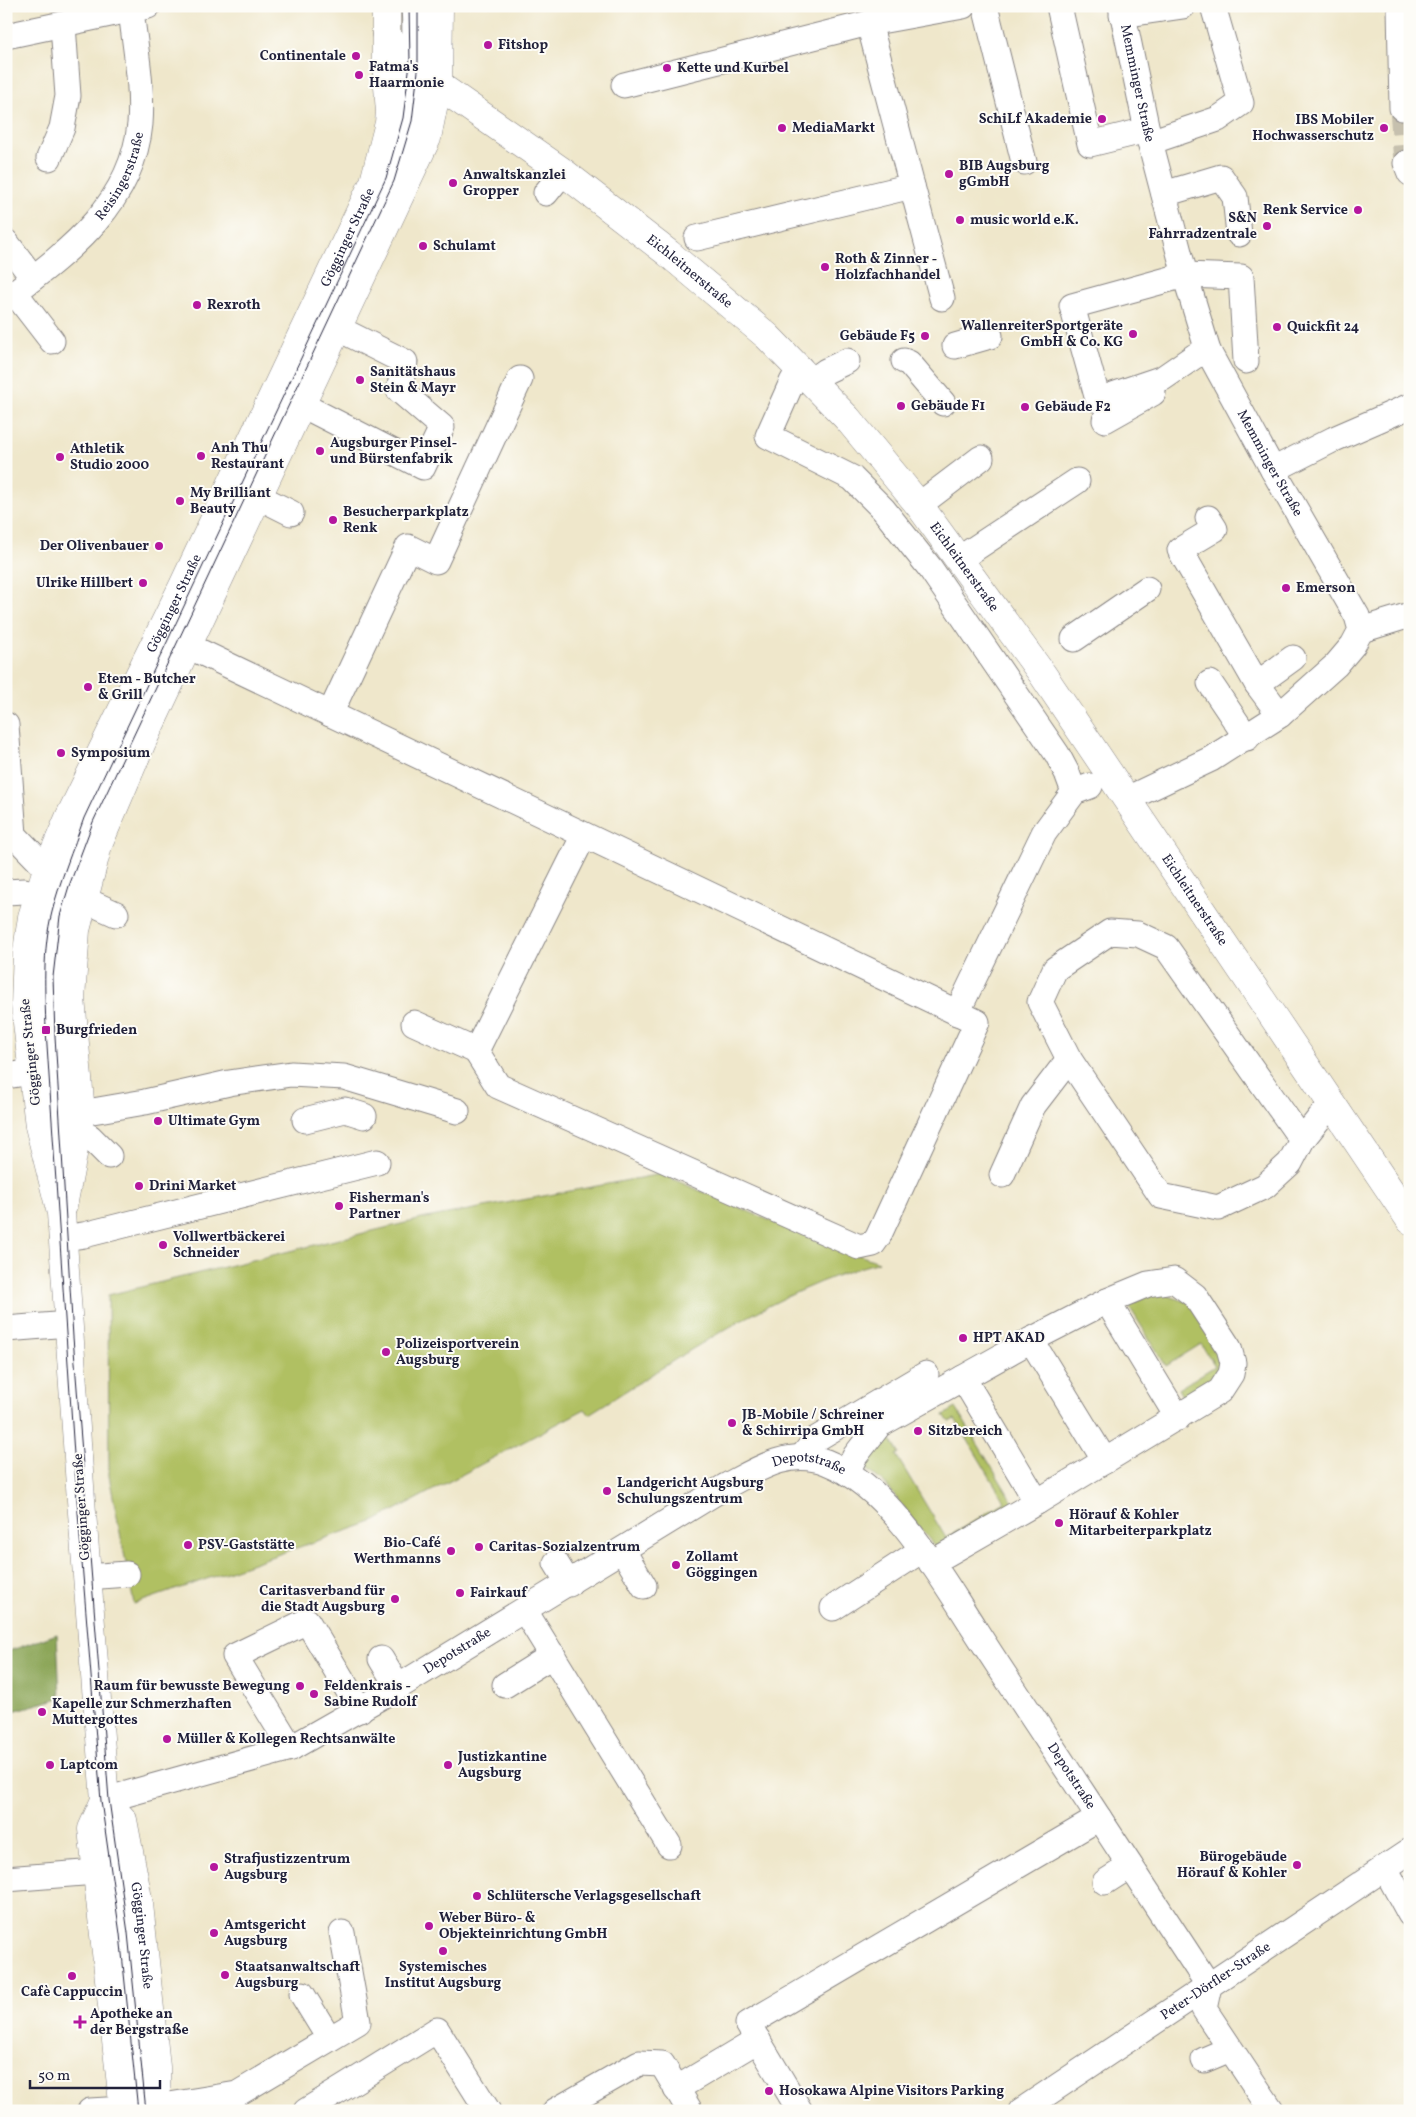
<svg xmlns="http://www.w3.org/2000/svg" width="1416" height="2117" font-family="Vollkorn,serif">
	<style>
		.green { fill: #b0c062; stroke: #69714e }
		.forest { fill: #8ca658; stroke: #57644a }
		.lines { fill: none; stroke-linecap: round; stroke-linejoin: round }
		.minor-tunnel { stroke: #c6c0ae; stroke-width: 25; stroke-dasharray: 25 12; stroke-linecap: butt }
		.minor-casing { stroke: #888483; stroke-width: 27 }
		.major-casing { stroke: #888483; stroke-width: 29 }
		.minor { stroke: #fff; stroke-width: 25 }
		.major { stroke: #fff; stroke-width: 28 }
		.tram { stroke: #22223b; stroke-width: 1 }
		.poi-dot { fill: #b5179e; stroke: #fdfcf7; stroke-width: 2 }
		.labels { text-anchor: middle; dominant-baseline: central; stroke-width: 4; stroke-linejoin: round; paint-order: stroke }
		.poi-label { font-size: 14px; font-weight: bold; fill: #22223b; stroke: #fdfcf7; text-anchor: start }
		.street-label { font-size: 14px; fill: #22223b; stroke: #fdfcf7 }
	</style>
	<rect width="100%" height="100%" fill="#fdfcf7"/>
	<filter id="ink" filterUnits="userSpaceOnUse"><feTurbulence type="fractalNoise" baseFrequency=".02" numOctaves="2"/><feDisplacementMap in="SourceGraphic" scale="10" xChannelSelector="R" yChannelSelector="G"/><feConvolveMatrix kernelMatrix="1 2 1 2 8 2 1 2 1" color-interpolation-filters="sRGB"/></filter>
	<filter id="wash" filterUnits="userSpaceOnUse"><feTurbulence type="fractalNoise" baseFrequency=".0096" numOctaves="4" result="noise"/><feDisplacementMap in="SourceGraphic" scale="20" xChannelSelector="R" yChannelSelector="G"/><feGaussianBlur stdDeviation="1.12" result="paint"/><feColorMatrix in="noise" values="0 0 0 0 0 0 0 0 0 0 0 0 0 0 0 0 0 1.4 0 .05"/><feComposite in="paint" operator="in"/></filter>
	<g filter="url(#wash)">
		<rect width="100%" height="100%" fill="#efe7cb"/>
		<g class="green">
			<path d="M 661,1174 L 815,1240 L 879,1262 C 773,1291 681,1357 589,1414 L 585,1409 L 375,1521 L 134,1604 L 109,1476 L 108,1295 L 426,1218 Z"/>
			<polygon points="1163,1294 1193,1304 1219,1344 1223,1379 1187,1404 1178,1389 1215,1366 1201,1344 1166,1366 1129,1306 1144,1297"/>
			<polygon points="956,1408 1014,1504 940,1553 886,1485 862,1465 881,1441 888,1435 899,1453 896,1455 946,1538 1005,1502 955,1419 949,1422 944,1415"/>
		</g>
		<polygon class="forest" points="57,1634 60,1698 6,1713 6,1652"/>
	</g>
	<g filter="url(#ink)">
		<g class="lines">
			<polyline class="minor-tunnel" points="1402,108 1406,163"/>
			<defs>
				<g id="minor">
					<polyline points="985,6 1024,162"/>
					<polyline points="1059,6 1090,144 1147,130"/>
					<path id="s1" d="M 1121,6 L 1147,130 L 1185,275 L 1208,351 L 1273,470 L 1357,616 L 1361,630 L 1353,645 L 1336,665 L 1280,715 L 1211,759 L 1127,799"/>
					<polyline points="1400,6 1402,108"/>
					<polyline points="1122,15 1183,6"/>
					<polyline points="6,36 148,6"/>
					<polyline points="624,85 869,23 963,6"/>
					<polyline points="1150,142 1218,119 1241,103 1213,6"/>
					<polyline points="49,158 62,128 68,96 63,25"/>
					<polyline points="1406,163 1410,173"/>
					<polyline points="912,186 942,298"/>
					<polyline points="546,193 563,172"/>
					<polyline points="1164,194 1221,177 1235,197 1239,234"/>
					<polyline points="697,238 912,186 869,23"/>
					<polyline points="6,242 33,278"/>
					<polyline points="15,293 52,341"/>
					<path id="s2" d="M 6,299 C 66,253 132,206 140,124 C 143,86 135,47 131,10"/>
					<polyline points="955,346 990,336"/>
					<polyline points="1208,351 1195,356 1163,378 1098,400 1072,306 1185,275 1241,277 1246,361"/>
					<polyline points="904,361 909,363 943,403"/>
					<polyline points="800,368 792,382 768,436 852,478 883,509 930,568 1057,754 1067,773 1074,792"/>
					<polyline points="812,381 826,371 847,361"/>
					<polyline points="302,405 423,467 442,427 399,390 405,362 337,328"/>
					<polyline points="1105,420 1153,393"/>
					<polyline points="1273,470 1334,439 1410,406"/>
					<polyline points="257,496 291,513"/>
					<polyline points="919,505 981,458"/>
					<polyline points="1208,518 1215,529 1180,550 1257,684 1280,715"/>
					<polyline points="959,559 1077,481"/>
					<polyline points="1361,630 1410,615"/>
					<polyline points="1074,639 1147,589"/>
					<polyline points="188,646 977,1022 878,1237 873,1244 859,1247 498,1086 476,1051 584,835"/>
					<polyline points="1210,683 1247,738"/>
					<polyline points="1257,684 1293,658"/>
					<polyline points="330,714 408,547 436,561 520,379"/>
					<polyline points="6,725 14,835 47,869"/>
					<polyline points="6,892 24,891 38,894"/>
					<polyline points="83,899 116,914"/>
					<polyline points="957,1013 1044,833 1074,792 1090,786"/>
					<polyline points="414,1023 476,1051"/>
					<polyline points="6,1076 53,1069"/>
					<polyline points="81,1113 145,1102 229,1083 291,1074 344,1077 457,1111"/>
					<polyline points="305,1120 345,1110 364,1116"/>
					<polyline points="78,1130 90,1137 109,1156"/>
					<polyline points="1302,1140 1166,947 1138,934 1110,932 1055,969 1040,1002 1069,1059 1161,1196 1218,1208 1265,1186 1290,1163 1302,1140 1322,1115 1334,1107"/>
					<polyline points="1002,1175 1033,1106 1069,1059"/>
					<path d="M 59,1177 L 49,1001 L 52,944 L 57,915 L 65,885 L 89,820 L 112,768 L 391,180 C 408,124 418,66 414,6"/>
					<polyline points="62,1238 84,1235 377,1162"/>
					<polyline points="1107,1301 1178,1418"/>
					<polyline points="6,1329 68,1324"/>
					<polyline points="1031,1340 1105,1461"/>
					<polyline points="963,1378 1037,1502"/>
					<polyline points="802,1457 816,1439 926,1374"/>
					<polyline points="847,1472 855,1456 879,1425 1031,1340 1107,1301 1148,1284 1174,1280 1195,1296 1229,1348 1233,1363 1231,1374 1220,1391 1037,1502 931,1563"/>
					<polyline points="623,1551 644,1586"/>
					<polyline points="556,1563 569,1584"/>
					<polyline points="87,1577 127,1574"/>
					<polyline points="833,1608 922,1550"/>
					<polyline points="525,1611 669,1845"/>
					<polyline points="381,1659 398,1687"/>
					<polyline points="505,1685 553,1655"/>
					<polyline points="291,1748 235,1656 307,1621 360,1710"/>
					<polyline points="1385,1868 1410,1914"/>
					<polyline points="6,1879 96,1872"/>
					<polyline points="1105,1882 1130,1866"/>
					<polyline points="1209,1986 1204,2009 1272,2111"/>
					<polyline points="302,1994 329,2038"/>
					<polyline points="1204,2060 1230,2049"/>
					<polyline points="676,2089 758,2040"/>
					<polyline points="90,2111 157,2107 237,2094 358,2022 342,1933"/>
					<path id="s3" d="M 142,2111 L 124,1934 L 105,1800 L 291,1748 L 398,1687 L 726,1486 C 758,1469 789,1448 826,1462 C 890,1487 938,1572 974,1628 C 995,1661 1017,1694 1039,1727 C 1096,1813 1152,1899 1209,1986"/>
					<polyline points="306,2111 437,2030 488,2111"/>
					<polyline points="555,2111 639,2063 662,2064 690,2111"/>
					<polyline points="800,2111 748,2024 1099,1818"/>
					<path id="s4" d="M 1021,2111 L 1410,1851"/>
				</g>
				<g id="major">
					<path id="s5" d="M 386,35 L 401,55 L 418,71 L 563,172 L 668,253 L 767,336 L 847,418 L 919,505 L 1043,675 L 1410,1220"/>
					<polyline points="63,1206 81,1113 71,998 76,930 98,845 142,742 427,138 438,83 439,6"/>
					<path id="s6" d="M 105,1800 L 123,1820 L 139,1904 L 156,2067 L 157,2111"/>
					<path id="s7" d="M 124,2111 L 92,1829 L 105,1800 L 81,1500 L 61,1213 L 39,1126 L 25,1005 L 27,951 L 32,917 L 47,869 L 69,818 L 183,586 L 374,182 L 389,123 L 390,112 L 386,61 L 386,6"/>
				</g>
			</defs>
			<use href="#minor" class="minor-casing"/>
			<use href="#major" class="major-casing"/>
			<use href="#minor" class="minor"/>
			<use href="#major" class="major"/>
			<g class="tram">
				<path d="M 138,2111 L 120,1934 L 101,1801 L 77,1500 L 46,1030 C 45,991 42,951 52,912 C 60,880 73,850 84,818 L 386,178 L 403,118 L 410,63 L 409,6"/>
				<polyline points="146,2111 128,1933 109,1800 73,1337 55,1036 53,977 60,916 69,886 93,822 394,181 412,121 418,71 418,6"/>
			</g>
		</g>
	</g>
	<g class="poi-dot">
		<circle cx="488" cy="45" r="5"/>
		<circle cx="356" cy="56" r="5"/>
		<circle cx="667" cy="68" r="5"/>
		<circle cx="359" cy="75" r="5"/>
		<circle cx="1102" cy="119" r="5"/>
		<circle cx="782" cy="128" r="5"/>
		<circle cx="1384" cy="128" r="5"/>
		<circle cx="949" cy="174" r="5"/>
		<circle cx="453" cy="183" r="5"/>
		<circle cx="1358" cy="210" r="5"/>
		<circle cx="960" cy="220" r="5"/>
		<circle cx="1267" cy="226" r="5"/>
		<circle cx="423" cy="246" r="5"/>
		<circle cx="825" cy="267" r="5"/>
		<circle cx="197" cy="305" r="5"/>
		<circle cx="1277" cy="327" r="5"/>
		<circle cx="1133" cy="334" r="5"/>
		<circle cx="925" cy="336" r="5"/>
		<circle cx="360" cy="380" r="5"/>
		<circle cx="901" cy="406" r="5"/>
		<circle cx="1025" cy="407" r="5"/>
		<circle cx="320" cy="451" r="5"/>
		<circle cx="201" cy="456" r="5"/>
		<circle cx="60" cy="457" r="5"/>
		<circle cx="180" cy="501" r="5"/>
		<circle cx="333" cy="520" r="5"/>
		<circle cx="159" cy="546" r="5"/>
		<circle cx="143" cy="583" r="5"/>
		<circle cx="1286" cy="588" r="5"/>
		<circle cx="88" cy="687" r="5"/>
		<circle cx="61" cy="753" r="5"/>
		<rect x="41" y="1025" width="10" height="10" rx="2.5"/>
		<circle cx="158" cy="1121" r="5"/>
		<circle cx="139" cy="1186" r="5"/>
		<circle cx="339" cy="1206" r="5"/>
		<circle cx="163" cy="1245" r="5"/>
		<circle cx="963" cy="1338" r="5"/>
		<circle cx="386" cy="1352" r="5"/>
		<circle cx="732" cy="1423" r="5"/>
		<circle cx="918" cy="1431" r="5"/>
		<circle cx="607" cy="1491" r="5"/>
		<circle cx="1059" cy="1523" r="5"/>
		<circle cx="188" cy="1545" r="5"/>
		<circle cx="479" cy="1547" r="5"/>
		<circle cx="451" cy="1551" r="5"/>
		<circle cx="676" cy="1565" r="5"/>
		<circle cx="460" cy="1593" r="5"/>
		<circle cx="395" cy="1599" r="5"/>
		<circle cx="300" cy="1686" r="5"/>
		<circle cx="314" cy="1694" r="5"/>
		<circle cx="42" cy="1712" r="5"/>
		<circle cx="167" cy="1739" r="5"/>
		<circle cx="50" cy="1765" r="5"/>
		<circle cx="448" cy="1765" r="5"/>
		<circle cx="1297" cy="1865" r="5"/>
		<circle cx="214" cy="1867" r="5"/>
		<circle cx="477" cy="1896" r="5"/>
		<circle cx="429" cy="1926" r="5"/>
		<circle cx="214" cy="1933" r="5"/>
		<circle cx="443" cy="1951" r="5"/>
		<circle cx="225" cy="1975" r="5"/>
		<circle cx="72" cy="1976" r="5"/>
		<path d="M77.5 2014.5h5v5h5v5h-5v5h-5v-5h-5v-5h5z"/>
		<circle cx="769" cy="2091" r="5"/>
	</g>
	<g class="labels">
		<g class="poi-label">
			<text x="498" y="45">Fitshop</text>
			<text x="346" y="56" text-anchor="end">Continentale</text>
			<text x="369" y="67">Fatma's<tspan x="369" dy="16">Haarmonie</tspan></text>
			<text x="677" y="68">Kette und Kurbel</text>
			<text x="1092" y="119" text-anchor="end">SchiLf Akademie</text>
			<text x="1374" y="120" text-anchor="end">IBS Mobiler<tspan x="1374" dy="16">Hochwasserschutz</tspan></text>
			<text x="792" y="128">MediaMarkt</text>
			<text x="959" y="166">BIB Augsburg<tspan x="959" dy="16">gGmbH</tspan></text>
			<text x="463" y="175">Anwaltskanzlei<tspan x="463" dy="16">Gropper</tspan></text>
			<text x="1348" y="210" text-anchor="end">Renk Service</text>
			<text x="1257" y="218" text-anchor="end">S&amp;N<tspan x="1257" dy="16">Fahrradzentrale</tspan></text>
			<text x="970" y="220">music world e.K.</text>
			<text x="433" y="246">Schulamt</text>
			<text x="835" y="259">Roth &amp; Zinner -<tspan x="835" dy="16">Holzfachhandel</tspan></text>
			<text x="207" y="305">Rexroth</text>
			<text x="1123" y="326" text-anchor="end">WallenreiterSportgeräte<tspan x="1123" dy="16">GmbH &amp; Co. KG</tspan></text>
			<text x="1287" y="327">Quickfit 24</text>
			<text x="915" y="336" text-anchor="end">Gebäude F5</text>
			<text x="370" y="372">Sanitätshaus<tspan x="370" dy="16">Stein &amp; Mayr</tspan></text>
			<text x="911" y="406">Gebäude F1</text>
			<text x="1035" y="407">Gebäude F2</text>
			<text x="330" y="443">Augsburger Pinsel-<tspan x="330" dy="16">und Bürstenfabrik</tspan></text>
			<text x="211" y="448">Anh Thu<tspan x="211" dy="16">Restaurant</tspan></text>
			<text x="70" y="449">Athletik<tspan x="70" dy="16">Studio 2000</tspan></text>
			<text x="190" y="493">My Brilliant<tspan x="190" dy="16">Beauty</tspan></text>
			<text x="343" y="512">Besucherparkplatz<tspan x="343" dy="16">Renk</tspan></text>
			<text x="149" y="546" text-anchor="end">Der Olivenbauer</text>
			<text x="133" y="583" text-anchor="end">Ulrike Hillbert</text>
			<text x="1296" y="588">Emerson</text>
			<text x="98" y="679">Etem - Butcher<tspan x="98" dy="16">&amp; Grill</tspan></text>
			<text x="71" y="753">Symposium</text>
			<text x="56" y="1030">Burgfrieden</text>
			<text x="168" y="1121">Ultimate Gym</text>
			<text x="149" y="1186">Drini Market</text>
			<text x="349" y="1198">Fisherman's<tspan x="349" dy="16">Partner</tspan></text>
			<text x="173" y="1237">Vollwertbäckerei<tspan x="173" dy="16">Schneider</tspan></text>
			<text x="973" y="1338">HPT AKAD</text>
			<text x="396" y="1344">Polizeisportverein<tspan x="396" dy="16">Augsburg</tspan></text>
			<text x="742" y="1415">JB-Mobile / Schreiner<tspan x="742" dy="16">&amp; Schirripa GmbH</tspan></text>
			<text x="928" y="1431">Sitzbereich</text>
			<text x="617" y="1483">Landgericht Augsburg<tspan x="617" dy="16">Schulungszentrum</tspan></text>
			<text x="1069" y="1515">Hörauf &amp; Kohler<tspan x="1069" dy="16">Mitarbeiterparkplatz</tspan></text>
			<text x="441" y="1543" text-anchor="end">Bio-Café<tspan x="441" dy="16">Werthmanns</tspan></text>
			<text x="198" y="1545">PSV-Gaststätte</text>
			<text x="489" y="1547">Caritas-Sozialzentrum</text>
			<text x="686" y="1557">Zollamt<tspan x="686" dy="16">Göggingen</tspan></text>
			<text x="385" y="1591" text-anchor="end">Caritasverband für<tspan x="385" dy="16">die Stadt Augsburg</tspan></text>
			<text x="470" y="1593">Fairkauf</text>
			<text x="290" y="1686" text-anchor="end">Raum für bewusste Bewegung</text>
			<text x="324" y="1686">Feldenkrais -<tspan x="324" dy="16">Sabine Rudolf</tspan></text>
			<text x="52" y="1704">Kapelle zur Schmerzhaften<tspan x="52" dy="16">Muttergottes</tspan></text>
			<text x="177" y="1739">Müller &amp; Kollegen Rechtsanwälte</text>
			<text x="458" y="1757">Justizkantine<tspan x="458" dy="16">Augsburg</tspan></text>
			<text x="60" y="1765">Laptcom</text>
			<text x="1287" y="1857" text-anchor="end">Bürogebäude<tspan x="1287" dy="16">Hörauf &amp; Kohler</tspan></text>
			<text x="224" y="1859">Strafjustizzentrum<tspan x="224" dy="16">Augsburg</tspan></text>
			<text x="487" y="1896">Schlütersche Verlagsgesellschaft</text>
			<text x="439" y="1918">Weber Büro- &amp;<tspan x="439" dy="16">Objekteinrichtung GmbH</tspan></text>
			<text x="224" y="1925">Amtsgericht<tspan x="224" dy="16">Augsburg</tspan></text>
			<text x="235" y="1967">Staatsanwaltschaft<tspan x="235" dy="16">Augsburg</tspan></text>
			<text x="443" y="1967" text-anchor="middle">Systemisches<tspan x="443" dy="16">Institut Augsburg</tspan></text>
			<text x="72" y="1992" text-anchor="middle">Cafè Cappuccin</text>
			<text x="90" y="2014">Apotheke an<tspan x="90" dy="16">der Bergstraße</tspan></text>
			<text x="779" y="2091">Hosokawa Alpine Visitors Parking</text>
		</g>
		<g class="street-label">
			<text stroke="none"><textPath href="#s1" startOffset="79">Memminger Straße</textPath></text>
			<text stroke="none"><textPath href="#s2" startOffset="171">Reisingerstraße</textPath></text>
			<text stroke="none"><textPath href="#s7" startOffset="1954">Gögginger Straße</textPath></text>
			<text stroke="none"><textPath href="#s5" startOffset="386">Eichleitnerstraße</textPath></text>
			<text stroke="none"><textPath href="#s1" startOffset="484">Memminger Straße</textPath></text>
			<text stroke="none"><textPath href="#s5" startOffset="791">Eichleitnerstraße</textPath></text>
			<text stroke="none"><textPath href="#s7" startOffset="1549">Gögginger Straße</textPath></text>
			<text stroke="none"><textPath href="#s5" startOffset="1196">Eichleitnerstraße</textPath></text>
			<text transform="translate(31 1052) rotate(-96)">Gögginger Straße</text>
			<text stroke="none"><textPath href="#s3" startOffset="1104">Depotstraße</textPath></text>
			<text transform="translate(82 1507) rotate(-94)">Gögginger Straße</text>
			<text stroke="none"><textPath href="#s3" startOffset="699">Depotstraße</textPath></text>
			<text stroke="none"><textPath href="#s3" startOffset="1524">Depotstraße</textPath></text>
			<text stroke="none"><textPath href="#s6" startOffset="144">Gögginger Straße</textPath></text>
			<text stroke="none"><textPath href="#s4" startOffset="234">Peter-Dörfler-Straße</textPath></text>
		</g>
	</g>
	<rect width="1416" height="2117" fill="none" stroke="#fdfcf7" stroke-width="25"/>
	<path d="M30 2080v8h130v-8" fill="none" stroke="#22223b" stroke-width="2.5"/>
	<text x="38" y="2080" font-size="15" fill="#22223b" stroke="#fdfcf7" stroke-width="4" paint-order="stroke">50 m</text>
</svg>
